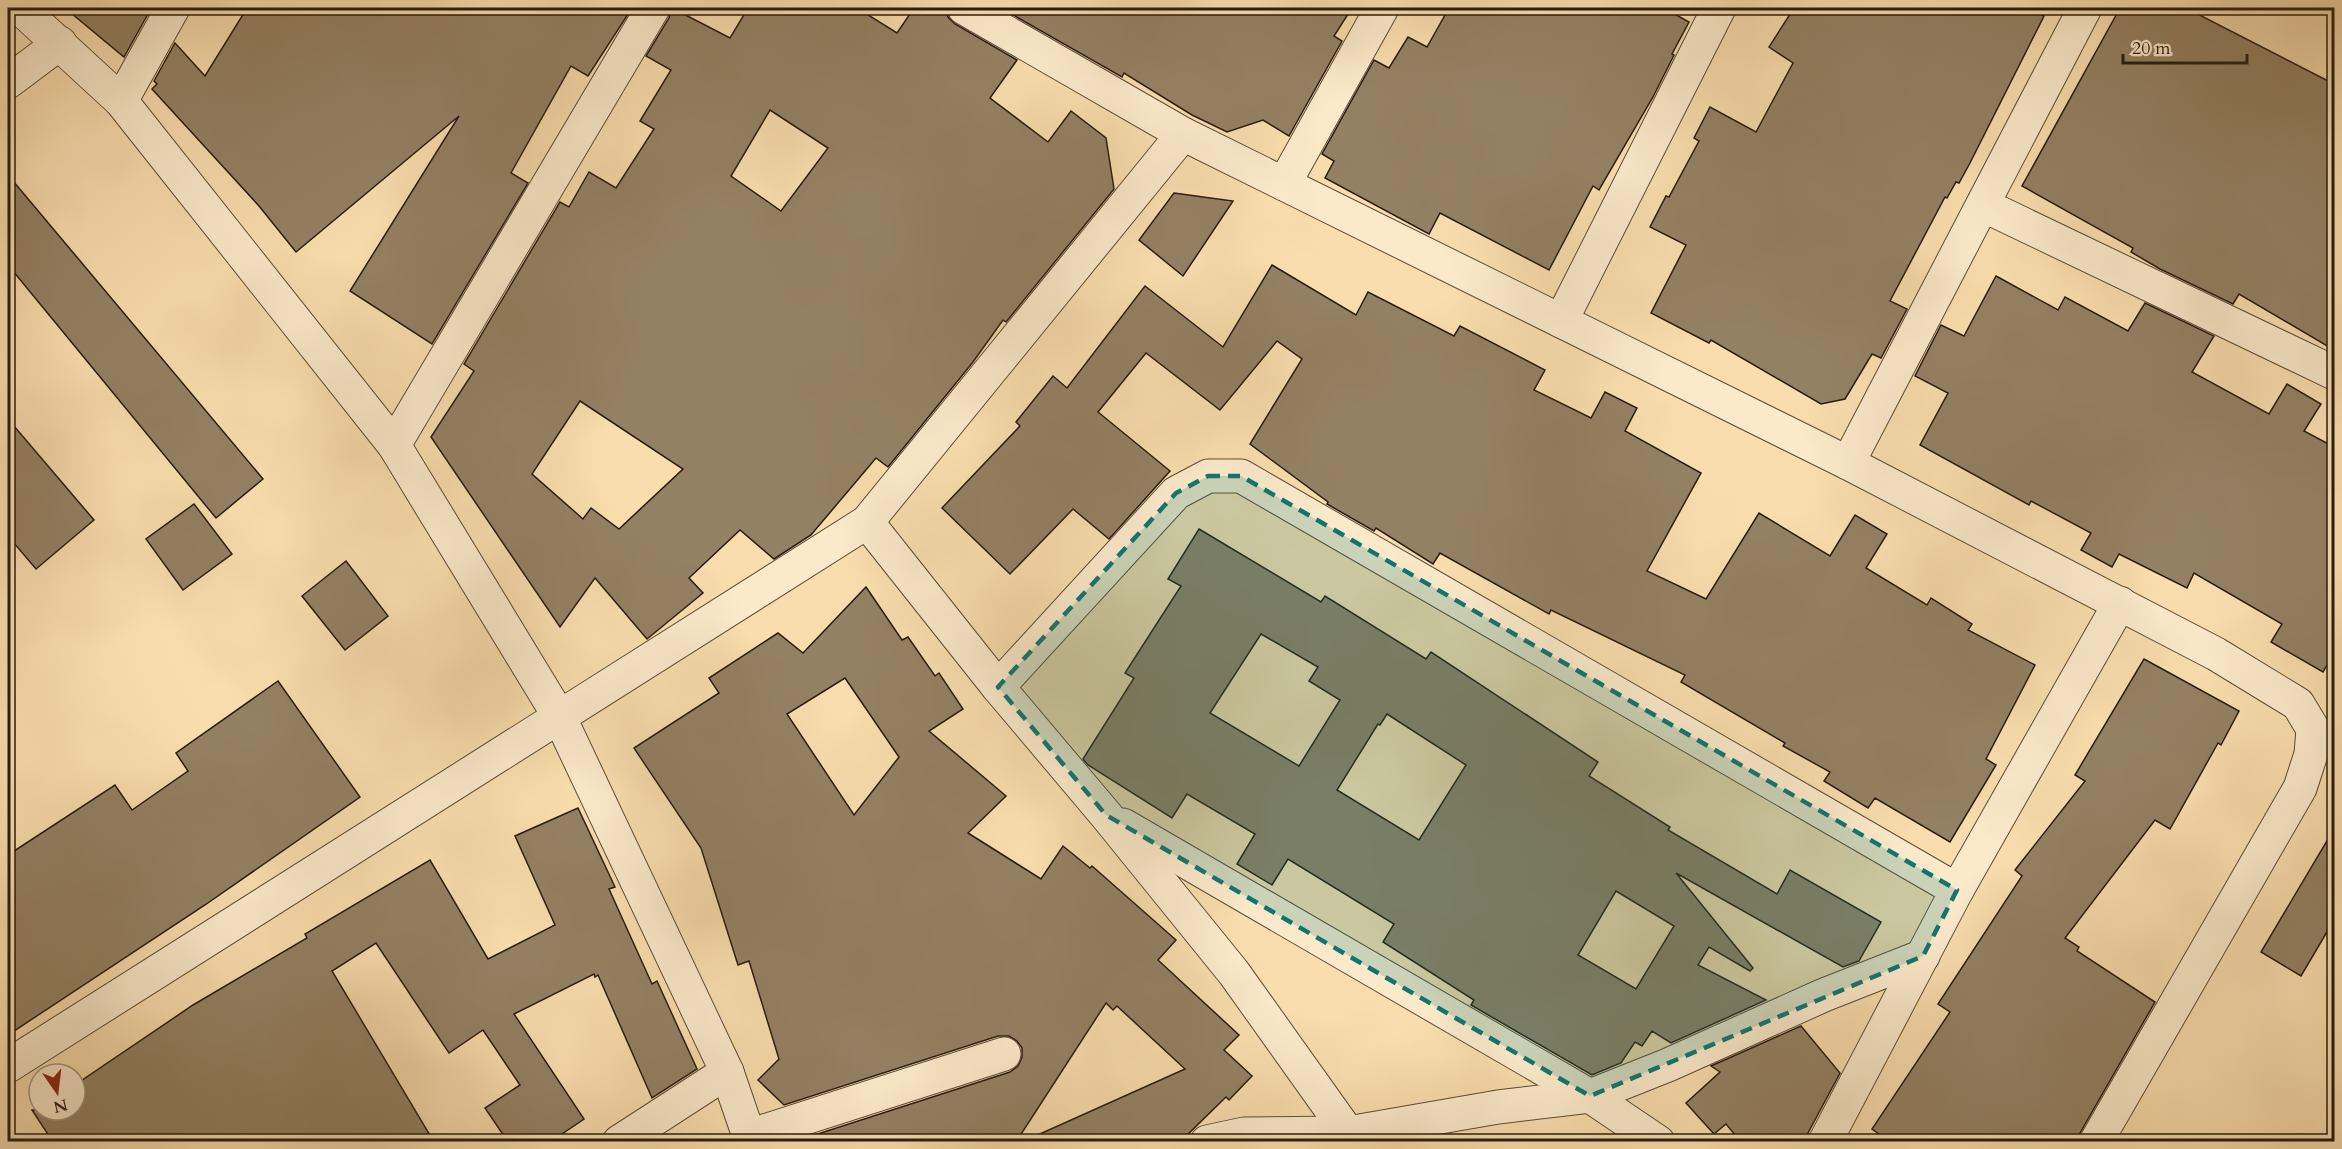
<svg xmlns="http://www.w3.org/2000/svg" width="2342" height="1149" font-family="Cardo,serif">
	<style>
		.building { fill: #948063; stroke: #271c13; stroke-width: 1.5; fill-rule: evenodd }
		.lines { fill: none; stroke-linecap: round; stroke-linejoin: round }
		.minor-casing { stroke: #5c4c3a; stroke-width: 35 }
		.minor { stroke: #fbe9ca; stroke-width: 33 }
		.marked { fill: #0f766e; fill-opacity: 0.2; stroke: #0f766e; stroke-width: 4.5; stroke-dasharray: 12 8; stroke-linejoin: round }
	</style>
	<rect width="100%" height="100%" fill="#f9ddad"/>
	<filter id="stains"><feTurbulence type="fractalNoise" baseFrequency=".00333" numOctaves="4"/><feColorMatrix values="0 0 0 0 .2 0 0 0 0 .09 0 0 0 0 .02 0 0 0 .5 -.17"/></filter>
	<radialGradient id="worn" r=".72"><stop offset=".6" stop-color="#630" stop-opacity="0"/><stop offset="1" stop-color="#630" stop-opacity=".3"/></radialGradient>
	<g class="building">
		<polygon points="65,8 142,8 148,14 124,57"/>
		<polygon points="247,8 632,8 588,76 571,66 511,173 528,183 432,344 350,291 459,116 296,252 259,206 152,89 157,84 154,81 175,43 205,76"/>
		<path d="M 672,8 L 730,38 L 748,8 L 857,8 L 897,33 L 914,8 L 945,8 L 948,17 L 955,24 L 1017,60 L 990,98 L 1048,142 L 1071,111 L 1106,138 L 1114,189 L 1006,322 L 1003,320 L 973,362 L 888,467 L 876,458 L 811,535 L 774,559 L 740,530 L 689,578 L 703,593 L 647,639 L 595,578 L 560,627 L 431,437 L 474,371 L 464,364 L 560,202 L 569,207 L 589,172 L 616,188 L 654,129 L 640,121 L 671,70 L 646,56 L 669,18 ZM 770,110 L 828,148 L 781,211 L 731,176 ZM 580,401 L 683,469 L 619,529 L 591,508 L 583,519 L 532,474 Z"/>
		<polygon points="1001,8 1352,8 1334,36 1342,41 1289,136 1263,120 1227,132 1192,115 1124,73 1122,77"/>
		<polygon points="1449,8 1664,8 1689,22 1672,54 1674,55 1653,97 1599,190 1593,186 1549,270 1440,213 1429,234 1325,178 1334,161 1322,154 1374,60 1389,68 1408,37 1427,47"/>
		<polygon points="1794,8 2026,8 2044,16 1970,163 1959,183 1956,182 1947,198 1945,197 1890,301 1907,309 1881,358 1872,354 1845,399 1821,404 1711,340 1709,343 1651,313 1686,245 1650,227 1666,196 1669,197 1699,141 1694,138 1710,107 1756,132 1793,63 1769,47"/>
		<polygon points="2120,8 2186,8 2334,84 2334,350 2239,294 2233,304 2160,269 2131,252 2133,248 2022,186"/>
		<polygon points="8,175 263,479 216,518 8,265"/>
		<polygon points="1174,193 1233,201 1183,276 1139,240"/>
		<polygon points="1272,265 1356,315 1368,292 1454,336 1460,326 1545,370 1534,390 1591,418 1605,392 1637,408 1625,431 1701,473 1647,571 1706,599 1759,513 1830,556 1855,515 1887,534 1866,568 1927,605 1931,598 1972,624 1968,630 2035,665 1986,759 1996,765 1950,842 1875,798 1868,808 1824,781 1830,772 1783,746 1785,743 1681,682 1685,675 1551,610 1549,614 1440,553 1433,564 1376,528 1374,531 1327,504 1328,502 1250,444 1302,359 1277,341 1220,410 1146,353 1098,412 1170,471 1109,539 1073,509 1010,574 942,508 1020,426 1016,422 1053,376 1067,388 1145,286 1223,347"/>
		<polygon points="1996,276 2058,310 2065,297 2128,331 2145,303 2214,336 2192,372 2269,414 2287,384 2321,404 2304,431 2334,447 2334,653 2323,672 2271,642 2282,624 2194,573 2187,588 2119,554 2112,567 2081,550 2091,533 2031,501 2029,505 1920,445 1948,393 1915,376 1941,325 1964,336"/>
		<polygon points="8,419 94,520 36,569 8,536"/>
		<polygon points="194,504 232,554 183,590 146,539"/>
		<path d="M 1199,529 L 1321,602 L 1325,596 L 1426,659 L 1431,652 L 1598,762 L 1589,776 L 1670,827 L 1668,830 L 1777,894 L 1790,870 L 1881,922 L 1859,961 L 1843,967 L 1676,873 L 1753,968 L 1750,971 L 1709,947 L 1698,965 L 1766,1000 L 1671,1043 L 1652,1031 L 1642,1046 L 1635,1042 L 1621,1063 L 1592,1075 L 1471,1005 L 1474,1000 L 1383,942 L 1394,924 L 1288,859 L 1272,885 L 1237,864 L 1255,834 L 1187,794 L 1172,818 L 1088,765 L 1083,759 L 1134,678 L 1125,673 L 1181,586 L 1168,579 ZM 1261,634 L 1318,667 L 1309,681 L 1340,700 L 1299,766 L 1210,713 ZM 1387,714 L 1466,765 L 1419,840 L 1337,790 L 1378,724 L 1380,725 ZM 1616,891 L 1674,926 L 1636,989 L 1578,955 Z"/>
		<polygon points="346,561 388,616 345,650 302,596"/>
		<path d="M 866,587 L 902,640 L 908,637 L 935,676 L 939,673 L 963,709 L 929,731 L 1006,796 L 968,833 L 1041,879 L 1063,846 L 1090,868 L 1092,866 L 1176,940 L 1158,960 L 1239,1035 L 1224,1050 L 1252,1076 L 1229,1100 L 1226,1097 L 1186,1136 L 1173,1142 L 1022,1142 L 1185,1069 L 1117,1006 L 1113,1010 L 1106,1003 L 1016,1142 L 799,1142 L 799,1140 L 1010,1072 L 1018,1066 L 1022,1057 L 1022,1048 L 1017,1041 L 1009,1036 L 998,1036 L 784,1105 L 758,1080 L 779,1059 L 749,961 L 738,965 L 701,848 L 634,748 L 719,693 L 709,678 L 778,633 L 803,653 ZM 845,678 L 899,757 L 854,815 L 787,714 Z"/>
		<polygon points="2144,659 2239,711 2221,745 2218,743 2170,829 2155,820 2065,938 2079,947 2077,951 2155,1002 2080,1133 2077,1142 1890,1142 1872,1129 1950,1012 1938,1004 2022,876 2015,870 2085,781 2075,775"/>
		<polygon points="278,681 360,797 205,905 8,1035 8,855 115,785 132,810 188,771 176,753"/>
		<polygon points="578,808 615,887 609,889 652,984 657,981 697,1069 652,1098 598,975 595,977 594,974 514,1014 584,1119 550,1142 508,1142 485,1108 520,1085 483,1030 449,1053 376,943 332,971 434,1142 53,1142 32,1110 75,1110 75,1085 193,1005 307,938 305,934 430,860 488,959 555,925 515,836"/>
		<polygon points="2334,829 2334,920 2301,976 2261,952"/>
		<polygon points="1801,1026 1840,1073 1808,1133 1806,1142 1741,1142 1726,1124 1714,1134 1686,1103 1720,1072 1711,1066"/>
	</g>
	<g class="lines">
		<defs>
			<g id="minor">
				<polyline points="20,8 121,101 394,445 559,716 727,1072 751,1142"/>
				<polyline points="964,8 1183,134 1848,463 2216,654 2298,704 2313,729 2311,754 2300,788 2096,1142"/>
				<polyline points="8,82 60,43"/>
				<polyline points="121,101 173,8"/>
				<polyline points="1284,184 1382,8"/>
				<polyline points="1983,205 2334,373"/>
				<polyline points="1561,321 1719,8"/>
				<polyline points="394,445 653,8"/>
				<polyline points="1848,463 2085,8"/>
				<polyline points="867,522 998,687 1106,815 1234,973 1348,1133"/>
				<polyline points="998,687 1176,493 1208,476 1241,476 1957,890"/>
				<polyline points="1123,825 1590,1096 1658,1142"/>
				<polyline points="8,1066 867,522 1183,134"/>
				<polyline points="749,1136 1004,1054"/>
				<polyline points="619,1142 727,1072"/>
				<polyline points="1207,1142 1244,1134 1348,1133 1498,1107 1590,1096 1668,1065 1824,995 1923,956"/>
				<polyline points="1825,1142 1957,890 2120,603"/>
			</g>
		</defs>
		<use href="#minor" class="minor-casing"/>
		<use href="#minor" class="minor"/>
	</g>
	<path class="marked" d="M 1208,476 L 1241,476 L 1957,890 L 1923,956 L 1590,1096 L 1106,815 L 998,687 L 1176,493 Z"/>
	<rect width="2342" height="1149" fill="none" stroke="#f9ddad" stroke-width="30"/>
	<rect x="9" y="9" width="2324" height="1131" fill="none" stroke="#271c13" stroke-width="3"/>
	<rect x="15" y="15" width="2312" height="1119" fill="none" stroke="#271c13" stroke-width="1.5"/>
	<g transform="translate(57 1092) rotate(166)"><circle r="28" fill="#fbe9ca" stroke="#a69781" stroke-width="1.5"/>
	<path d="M0-4.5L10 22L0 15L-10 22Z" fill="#8f2418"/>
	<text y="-9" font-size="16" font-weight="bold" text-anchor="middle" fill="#271c13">N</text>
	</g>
	<path d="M2123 54v9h124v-9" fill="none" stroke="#271c13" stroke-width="3"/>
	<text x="2132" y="54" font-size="18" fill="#271c13" stroke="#fbe9ca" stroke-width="4.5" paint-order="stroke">20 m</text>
	<rect width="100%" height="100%" filter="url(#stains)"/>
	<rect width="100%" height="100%" fill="url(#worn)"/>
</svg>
